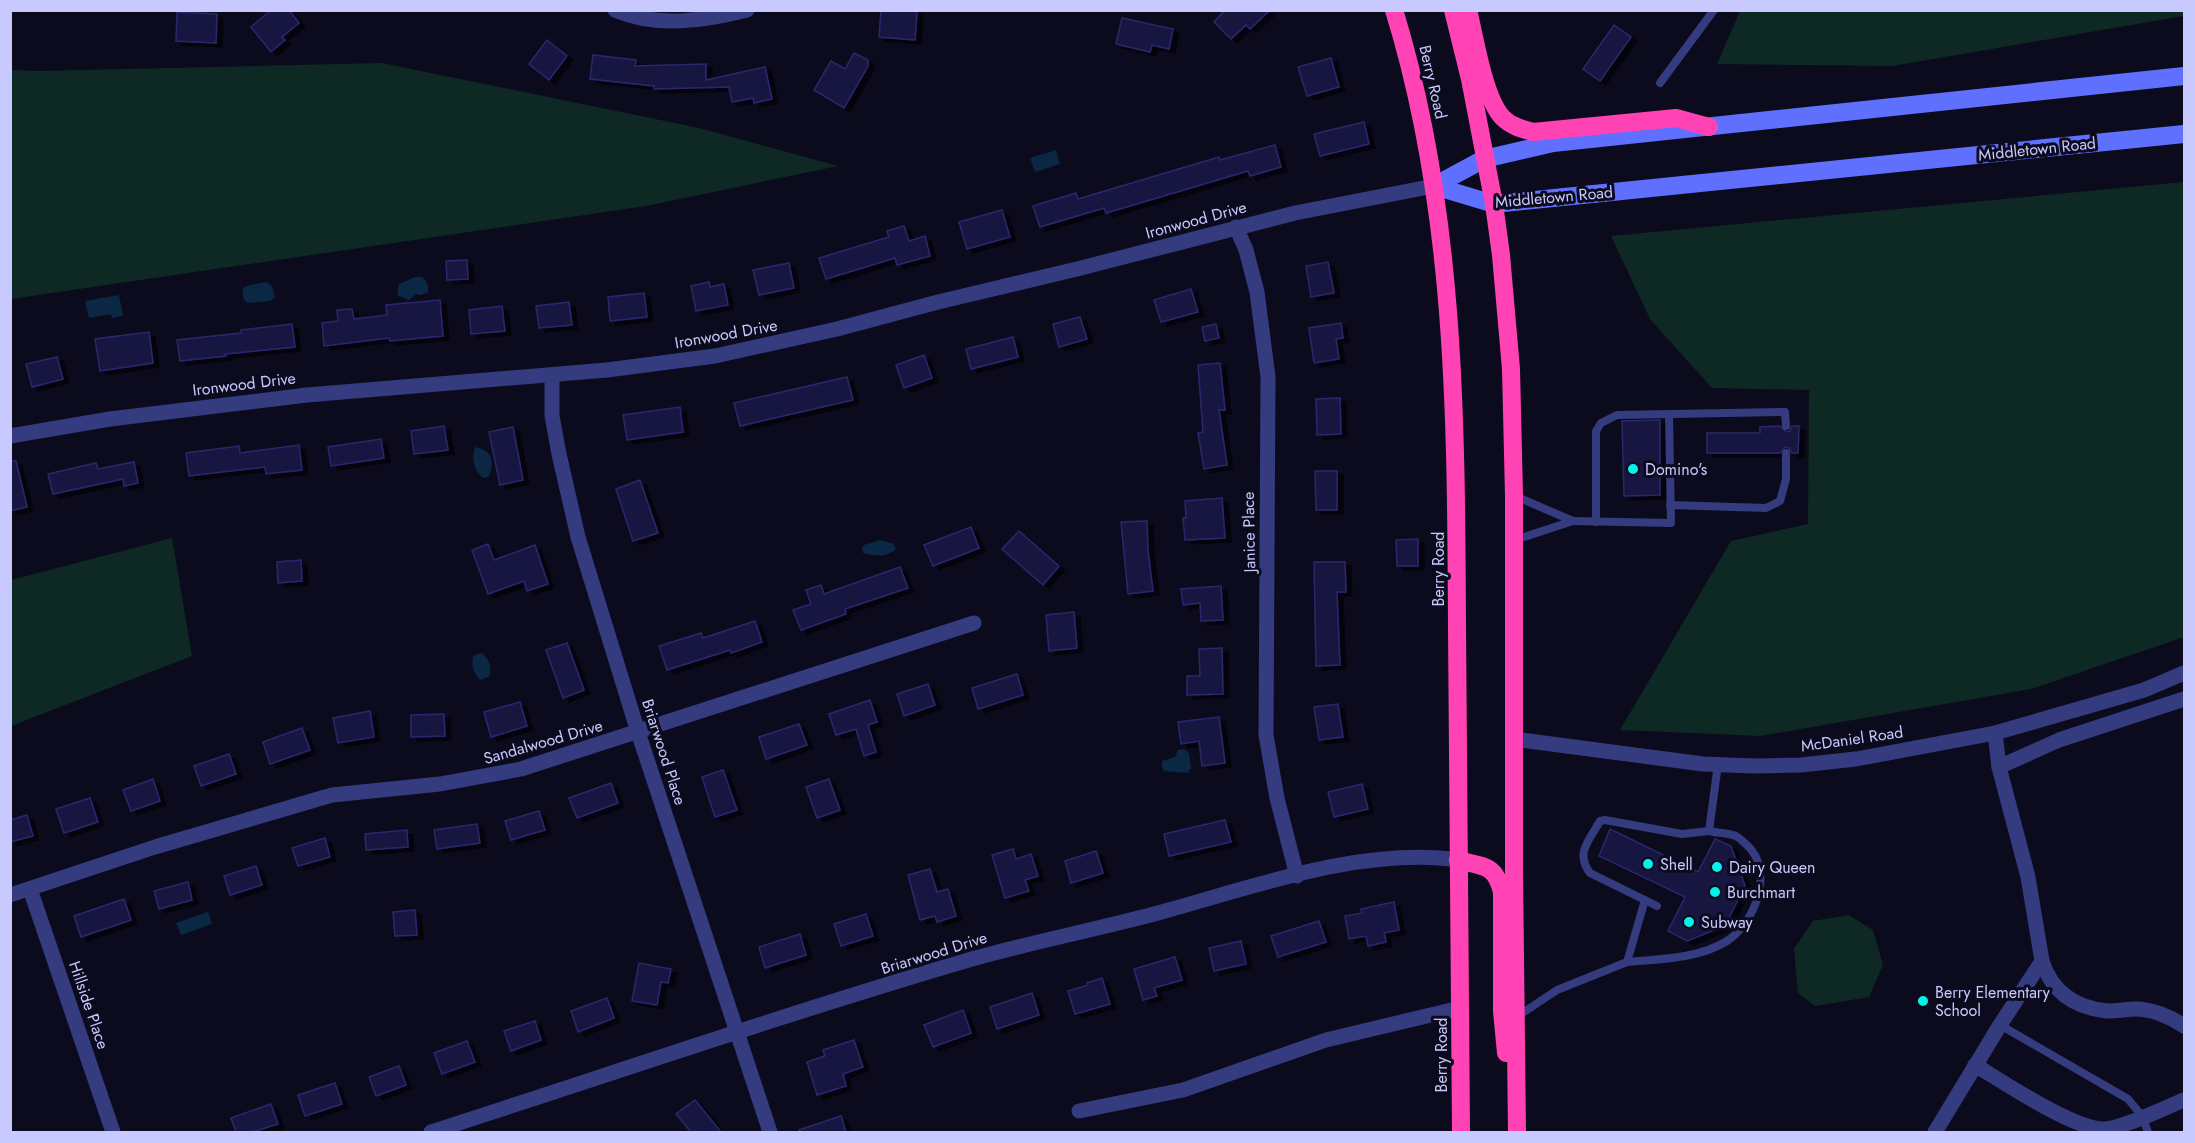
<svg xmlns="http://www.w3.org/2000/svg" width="2195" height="1143" font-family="Jost,sans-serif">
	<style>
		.green { fill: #0e2824 }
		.water { fill: #0a2844 }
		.building { fill: #191640; stroke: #2c276d; stroke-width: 1.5; filter: url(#shadow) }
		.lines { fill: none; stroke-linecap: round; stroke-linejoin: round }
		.lane { stroke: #343b7f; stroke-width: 8 }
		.street { stroke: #343b7f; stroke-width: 15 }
		.secondary { stroke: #5f70ff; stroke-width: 18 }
		.highway { stroke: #ff43b5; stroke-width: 18 }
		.poi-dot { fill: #00f3ec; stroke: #0c0b1e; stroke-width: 2 }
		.labels { text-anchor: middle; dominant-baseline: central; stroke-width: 6; stroke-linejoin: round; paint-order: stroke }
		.street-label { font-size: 16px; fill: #c8c9ff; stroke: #0c0b1e }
		.poi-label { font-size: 16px; fill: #c8c9ff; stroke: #0c0b1e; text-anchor: start }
	</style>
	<defs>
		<filter id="shadow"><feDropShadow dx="6" dy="4" stdDeviation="0" flood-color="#0009"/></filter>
	</defs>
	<rect width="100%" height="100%" fill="#0c0b1e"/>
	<g class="green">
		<polygon points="1740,11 2184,10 2184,16 1892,66 1717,64"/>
		<polygon points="382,63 699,128 838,166 646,206 11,299 11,70 40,71"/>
		<polygon points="2184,182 2184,637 2031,689 1760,736 1620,730 1731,541 1808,524 1809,390 1712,388 1650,319 1611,236"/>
		<polygon points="172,538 192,656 11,726 11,580"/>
		<polygon points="1849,915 1873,930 1883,965 1869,997 1815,1006 1798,993 1794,949 1813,921"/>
	</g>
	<g class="water">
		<polygon points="1056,150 1060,164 1035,172 1030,158"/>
		<path d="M 415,277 L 422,277 C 427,281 429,286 428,292 L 421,295 L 416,294 L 409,300 L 397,295 L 399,284 Z"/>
		<path d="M 266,282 L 272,286 L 275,297 L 270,301 L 247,303 C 242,298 242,295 243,288 L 250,285 Z"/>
		<polygon points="119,295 123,316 112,318 111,314 89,318 85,301"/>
		<path d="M 475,447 C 492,450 495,461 489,476 L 484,478 C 474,473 471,457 475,447 Z"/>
		<path d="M 880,540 L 894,544 L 896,549 C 886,558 876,556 863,553 L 862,548 L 864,545 Z"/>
		<path d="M 482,653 C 490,660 491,667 490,676 L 480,680 C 473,672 471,666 473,656 Z"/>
		<polygon points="1184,749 1189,753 1191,768 1188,773 1164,771 1162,767 1162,761 1175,757 1178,750"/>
		<polygon points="208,912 212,924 181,935 176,923"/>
	</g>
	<g class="building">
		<polygon points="271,10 289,10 299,23 282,37 285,40 271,52 251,27"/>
		<polygon points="881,10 917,10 915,40 879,37"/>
		<polygon points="1225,10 1270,10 1250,29 1246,25 1231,39 1214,22"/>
		<polygon points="177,12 217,14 216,43 176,41"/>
		<polygon points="1122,18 1173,29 1169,49 1152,45 1150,52 1116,44"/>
		<polygon points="1614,25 1631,37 1600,81 1583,69"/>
		<polygon points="547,40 567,56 549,80 529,64"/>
		<polygon points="854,53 868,60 868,66 844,108 814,90 831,61 845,69"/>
		<polygon points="593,55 636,60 635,66 706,64 706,80 765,67 772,99 754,103 753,98 732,102 729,87 654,89 654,86 590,79"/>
		<polygon points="1331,58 1339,87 1307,96 1298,67"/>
		<polygon points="1364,122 1369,144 1320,156 1314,134"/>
		<polygon points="1275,145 1281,167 1250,176 1248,171 1106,213 1104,208 1040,227 1033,206 1076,193 1078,199 1219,157 1220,160"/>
		<polygon points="1002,210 1010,237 967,249 959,222"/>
		<polygon points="904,226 909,241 925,236 930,256 897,265 895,258 826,279 819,258 889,237 887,231"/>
		<polygon points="467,260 468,279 447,280 446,261"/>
		<polygon points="1328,262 1334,293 1311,297 1306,266"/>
		<polygon points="789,263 794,288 759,295 753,270"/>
		<polygon points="709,282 710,287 724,284 728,305 696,311 691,286"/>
		<polygon points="1191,289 1198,312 1161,322 1154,300"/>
		<polygon points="644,293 647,317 610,321 608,297"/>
		<polygon points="440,300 443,336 390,341 389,338 324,346 322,323 338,321 337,310 352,309 354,319 387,315 386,305"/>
		<polygon points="569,302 572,325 539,328 536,306"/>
		<polygon points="502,306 505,331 471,334 469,310"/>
		<polygon points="1080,317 1087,339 1059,347 1053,324"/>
		<polygon points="1341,323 1343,338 1336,339 1339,359 1314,363 1309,328"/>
		<polygon points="292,324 295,347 225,354 226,356 180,361 177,340 241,333 241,330"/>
		<polygon points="1216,324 1219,338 1205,341 1202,327"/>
		<polygon points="149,332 153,363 100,371 95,339"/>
		<polygon points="1013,337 1018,357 971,369 966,349"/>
		<polygon points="924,355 932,378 904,388 896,365"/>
		<polygon points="57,357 63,379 32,387 26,364"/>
		<polygon points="1220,363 1225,410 1219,410 1227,465 1204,469 1198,433 1203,432 1198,365"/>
		<polygon points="847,377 853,400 740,426 734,403"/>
		<polygon points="1340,398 1341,434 1317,435 1316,399"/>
		<polygon points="680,407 683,432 627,440 623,415"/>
		<polygon points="1660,420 1660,495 1624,496 1622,421"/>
		<polygon points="444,426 448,450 414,454 411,431"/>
		<polygon points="1780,426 1786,432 1790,431 1792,426 1799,426 1798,453 1792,453 1789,448 1785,447 1780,453 1707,453 1707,433 1760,433 1760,427"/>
		<polygon points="513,427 523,480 500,485 489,432"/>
		<polygon points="381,439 384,458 331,466 328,447"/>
		<polygon points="299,445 302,470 266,474 265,467 189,476 186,453 239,446 240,453"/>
		<polygon points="10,461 16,461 27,507 10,511"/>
		<polygon points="134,462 138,483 124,486 123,479 53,494 48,474 96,463 98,469"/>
		<polygon points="1315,471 1337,471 1337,510 1316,510"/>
		<polygon points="640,480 658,533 633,541 616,489"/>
		<polygon points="1222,498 1225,538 1185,540 1183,518 1186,518 1185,501"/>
		<polygon points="1147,521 1148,550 1153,591 1128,594 1121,522"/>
		<polygon points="971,527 979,548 933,566 924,545"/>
		<polygon points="1019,531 1059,566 1043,585 1002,549"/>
		<polygon points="1418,539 1418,566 1397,566 1396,540"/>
		<polygon points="488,544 494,560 535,545 548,584 527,591 524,581 488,594 472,550"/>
		<polygon points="301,560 302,581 278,583 277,562"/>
		<polygon points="1314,562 1345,562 1346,592 1337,592 1340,665 1316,666"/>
		<polygon points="900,567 908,588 845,609 846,614 801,630 793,610 811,604 806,590 821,585 824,594"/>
		<polygon points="1221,586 1223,620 1201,621 1200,603 1183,605 1181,589"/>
		<polygon points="1074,612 1077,648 1049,651 1046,615"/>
		<polygon points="755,621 762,642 731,653 730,650 667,670 659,646 701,633 703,638"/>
		<polygon points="567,643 584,690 563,698 546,650"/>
		<polygon points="1222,648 1223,694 1187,695 1187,676 1200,676 1199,649"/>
		<polygon points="1017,674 1023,695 978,709 972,688"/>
		<polygon points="928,684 935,705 904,716 897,694"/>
		<polygon points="870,700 877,722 868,725 876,752 864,756 856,729 836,735 829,714"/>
		<polygon points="520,702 527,726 491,737 484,712"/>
		<polygon points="1338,704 1343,737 1319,740 1314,707"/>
		<polygon points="370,711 374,737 338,743 333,718"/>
		<polygon points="444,714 445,736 411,737 411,715"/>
		<polygon points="1219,717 1225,763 1202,766 1199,741 1181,744 1178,722"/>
		<polygon points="799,724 807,745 766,759 759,737"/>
		<polygon points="302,728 310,750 270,764 263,742"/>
		<polygon points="229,754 236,774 201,786 194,766"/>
		<polygon points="723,770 737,810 715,817 702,777"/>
		<polygon points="153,779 160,801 131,811 123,790"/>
		<polygon points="829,779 840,810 817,818 806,787"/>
		<polygon points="611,783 618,803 577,818 569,798"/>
		<polygon points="1362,784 1368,809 1334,817 1328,792"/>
		<polygon points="90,798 98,822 64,833 56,809"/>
		<polygon points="539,811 545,830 511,840 505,821"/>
		<polygon points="27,815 33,836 10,842 10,820"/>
		<polygon points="1225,820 1231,842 1169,856 1164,834"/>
		<polygon points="477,824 480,843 437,849 434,830"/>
		<polygon points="1610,829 1698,872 1715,839 1731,846 1745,886 1725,926 1687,941 1668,931 1685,897 1599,856"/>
		<polygon points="407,830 408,847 366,850 365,834"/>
		<polygon points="325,838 330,857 298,866 292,848"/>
		<polygon points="1013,849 1016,859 1031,854 1038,876 1025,880 1029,891 1005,898 992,855"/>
		<polygon points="1096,851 1103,873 1071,883 1065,861"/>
		<polygon points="256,866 262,885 230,895 224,876"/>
		<polygon points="930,869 937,892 948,889 956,916 937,922 935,916 920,920 908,875"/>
		<polygon points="188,882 192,900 159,909 154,891"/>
		<polygon points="124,899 131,920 81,937 74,916"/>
		<polygon points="1394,902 1399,930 1384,933 1386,942 1368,946 1366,936 1349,939 1345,916 1362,913 1361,909"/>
		<polygon points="415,910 417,935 395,936 393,912"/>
		<polygon points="866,914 873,936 841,946 834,924"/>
		<polygon points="1319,921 1326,942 1278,957 1271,936"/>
		<polygon points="800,934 806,955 765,968 759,947"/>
		<polygon points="1241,941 1246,964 1214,971 1209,948"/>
		<polygon points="1175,957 1182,980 1154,988 1157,996 1143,1000 1134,969"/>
		<polygon points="639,963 671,969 668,983 661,982 657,1005 632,1001"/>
		<polygon points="1102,978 1110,1004 1075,1014 1068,991 1088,985 1087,983"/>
		<polygon points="1032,993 1039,1015 997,1029 990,1007"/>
		<polygon points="607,998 614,1018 578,1032 571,1011"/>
		<polygon points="963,1010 971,1033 933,1047 924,1025"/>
		<polygon points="535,1021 541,1040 511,1051 504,1031"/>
		<polygon points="854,1040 863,1067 843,1074 846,1086 817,1095 807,1062 825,1056 823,1050"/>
		<polygon points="467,1041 475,1062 442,1074 434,1053"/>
		<polygon points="399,1066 406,1085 376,1096 369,1077"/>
		<polygon points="335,1083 342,1104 305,1116 298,1095"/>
		<polygon points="695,1100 721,1132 691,1132 676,1114"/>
		<polygon points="271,1104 278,1124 252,1132 236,1132 231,1118"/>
		<polygon points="841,1116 846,1132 800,1132 799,1130"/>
	</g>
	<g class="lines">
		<g class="lane">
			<polyline points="1660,83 1714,10"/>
			<polyline points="1515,496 1573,521 1515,540"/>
			<polyline points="1670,505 1766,508 1780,501 1786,479 1786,453"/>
			<polyline points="1573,521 1671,523 1669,414"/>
			<polyline points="1596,522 1596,431 1601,423 1617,415 1785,412 1786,426"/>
			<path d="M 1657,906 L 1590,873 C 1575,853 1589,841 1600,821 L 1605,820 L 1682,834 L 1709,831 L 1718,764"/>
			<path d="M 1627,962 C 1660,959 1698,959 1727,941 C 1755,923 1775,871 1747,845 C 1744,843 1740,838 1736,836 C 1728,833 1717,833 1709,831"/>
			<polyline points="1518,1016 1557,990 1627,962 1645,900"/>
			<polyline points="2000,1025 2128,1099 2142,1116 2148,1132"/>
		</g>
		<g class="street">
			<path d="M 615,10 C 657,28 704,21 747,10"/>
			<polyline points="1236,227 1246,250 1257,292 1268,377 1266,735 1277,798 1297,876"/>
			<polyline points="552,375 552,416 559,454 578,537 638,732 770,1132"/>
			<polyline points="10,436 110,419 307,395 607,370 715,356 837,329 938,302 1077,269 1295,213 1434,186"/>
			<polyline points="1514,739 1703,764 1754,766 1801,765 1856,759 1995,733 2144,690 2184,673"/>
			<polyline points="1999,767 2059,740 2184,699"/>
			<polyline points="30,889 113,1132"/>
			<polyline points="10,895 155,847 332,795 440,784 521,769 974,623"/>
			<path d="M 2042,961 C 2052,992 2074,1008 2108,1011 C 2118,1011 2127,1009 2136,1009 C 2152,1009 2171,1017 2184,1026"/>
			<path d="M 1975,1065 C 2003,1082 2072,1128 2102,1129 C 2120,1130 2166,1107 2184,1100"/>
			<polyline points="1079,1111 1183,1090 1326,1040 1460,1008"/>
			<path d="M 431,1132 C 611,1074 791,1012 972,959 C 1032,942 1094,930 1154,914 C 1248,889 1361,846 1458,860"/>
			<polyline points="1935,1132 2000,1025 2042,961 2028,877 1999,767 1995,733"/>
		</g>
		<g class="secondary">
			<polyline points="1434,186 1484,159 1553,143 2184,76"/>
			<polyline points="1434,186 1494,204 2184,134"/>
		</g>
		<g class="highway">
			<path d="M 1394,10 C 1456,211 1456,421 1457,628 C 1459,796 1459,964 1461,1132"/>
			<polyline points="1453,10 1470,79 1494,204 1501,255 1511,369 1514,496 1514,869 1517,1132"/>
			<path d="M 1468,10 C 1475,38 1484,99 1503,118 C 1511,126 1522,129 1533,132 L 1676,118 L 1709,127"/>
			<path d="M 1458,860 C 1484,867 1495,864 1502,892 L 1502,1011 L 1506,1053"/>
		</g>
	</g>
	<g class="poi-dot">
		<circle cx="1633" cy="469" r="6"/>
		<circle cx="1648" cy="864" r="6"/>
		<circle cx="1717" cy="867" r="6"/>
		<circle cx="1715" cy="892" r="6"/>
		<circle cx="1689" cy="922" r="6"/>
		<circle cx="1923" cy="1001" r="6"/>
	</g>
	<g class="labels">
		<g class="street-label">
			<text transform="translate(1433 82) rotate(77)">Berry Road</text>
			<text transform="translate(2037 149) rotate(-6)">Middletown Road</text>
			<text transform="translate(1554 197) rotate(-5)">Middletown Road</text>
			<text transform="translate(1196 220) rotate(-15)">Ironwood Drive</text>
			<text transform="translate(726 334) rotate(-10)">Ironwood Drive</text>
			<text transform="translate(244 384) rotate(-7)">Ironwood Drive</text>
			<text transform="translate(1249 532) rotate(-91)">Janice Place</text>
			<text transform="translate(1438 569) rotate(-90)">Berry Road</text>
			<text transform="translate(1852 739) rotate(-8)">McDaniel Road</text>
			<text transform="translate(543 742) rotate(-16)">Sandalwood Drive</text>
			<text transform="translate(664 752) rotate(72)">Briarwood Place</text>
			<text transform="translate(934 953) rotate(-17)">Briarwood Drive</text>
			<text transform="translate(89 1005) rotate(71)">Hillside Place</text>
			<text transform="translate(1441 1055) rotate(-90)">Berry Road</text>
		</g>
		<g class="poi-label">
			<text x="1645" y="469">Domino's</text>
			<text x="1660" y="864">Shell</text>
			<text x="1729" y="867">Dairy Queen</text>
			<text x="1727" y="892">Burchmart</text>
			<text x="1701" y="922">Subway</text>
			<text x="1935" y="992">Berry Elementary<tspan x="1935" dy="18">School</tspan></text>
		</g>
	</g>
	<rect width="2195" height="1143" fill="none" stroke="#c8c9ff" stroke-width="24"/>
</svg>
